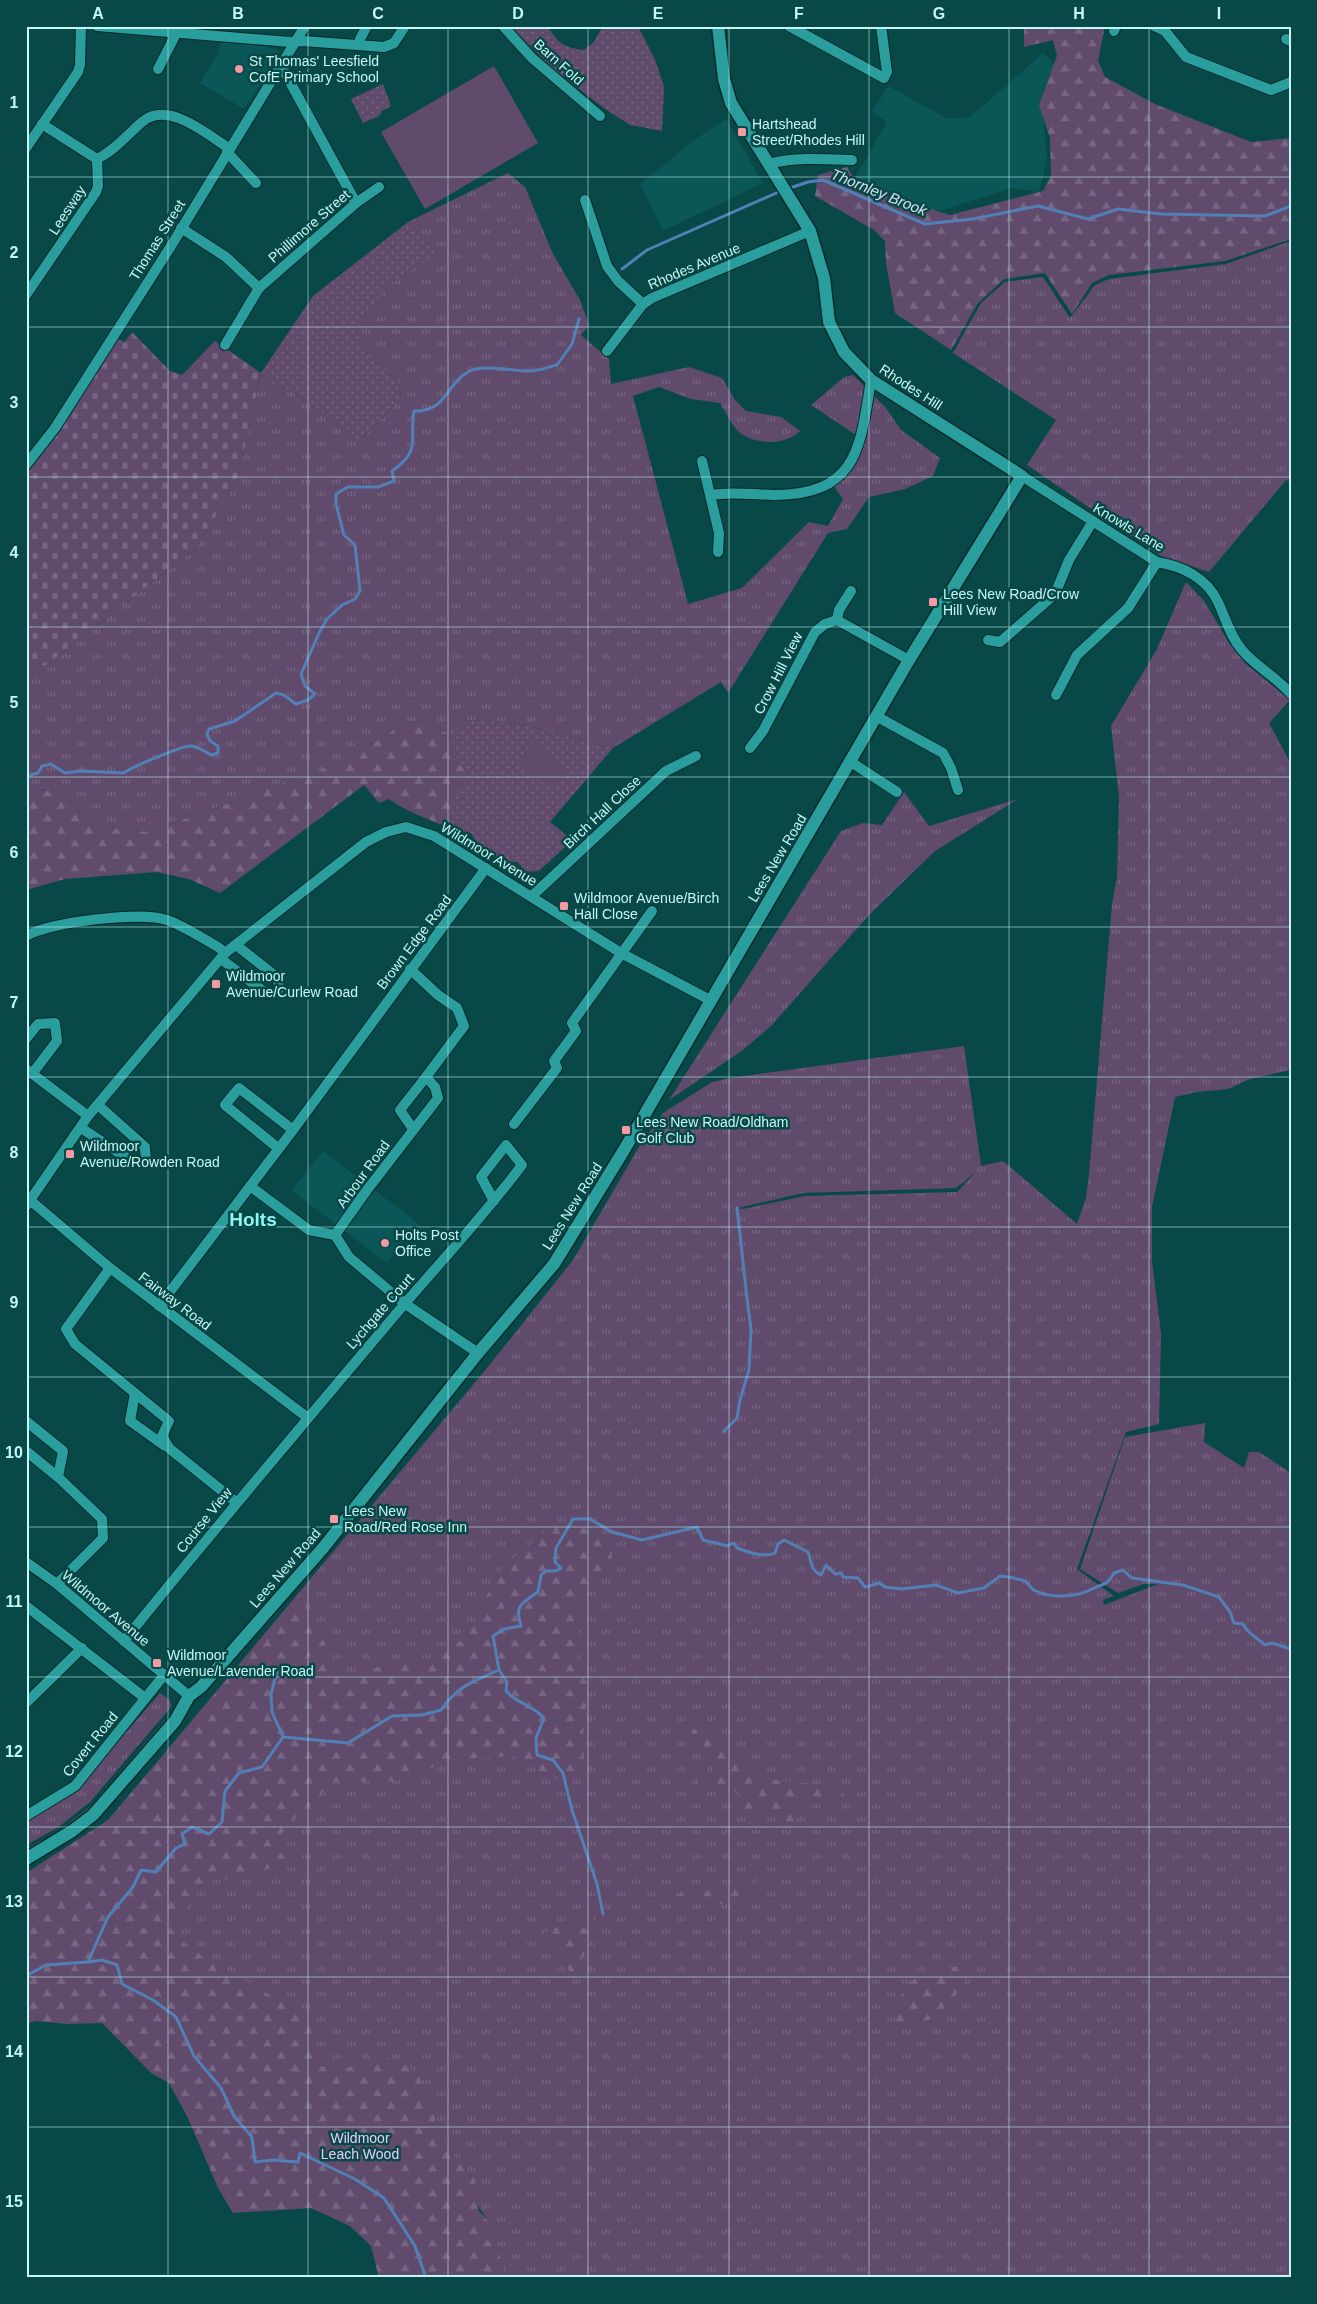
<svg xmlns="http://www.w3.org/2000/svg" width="1317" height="2304" font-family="Helvetica,sans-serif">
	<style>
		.built { fill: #0b5656 }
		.grass { fill: url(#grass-tufts); fill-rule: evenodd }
		.forest { fill: url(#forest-firs) }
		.cemetery { fill: url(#cemetery-stones) }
		.park { fill: url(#park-dots) }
		.pitch { fill: #614b6d }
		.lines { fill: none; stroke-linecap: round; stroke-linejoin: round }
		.stream { stroke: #517fb6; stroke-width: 3 }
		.minor-casing { stroke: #072b2b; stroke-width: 12 }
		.tertiary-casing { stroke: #072b2b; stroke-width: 15 }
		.minor { stroke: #299e9c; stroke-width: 10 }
		.tertiary { stroke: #299e9c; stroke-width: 12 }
		.grid { fill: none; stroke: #c6f7f5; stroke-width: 1; stroke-opacity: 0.55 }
		.poi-dot { fill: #f49aa3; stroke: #084847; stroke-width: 2 }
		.labels { text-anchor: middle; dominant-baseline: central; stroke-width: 5; stroke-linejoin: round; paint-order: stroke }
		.poi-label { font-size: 14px; fill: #c6f7f5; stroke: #084847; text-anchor: start }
		.street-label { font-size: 14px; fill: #c6f7f5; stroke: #084847 }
		.park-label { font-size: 14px; fill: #eccbfe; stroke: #084847 }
		.water-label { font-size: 15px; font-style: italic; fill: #d3e0f0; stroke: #084847 }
		.district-label { font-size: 19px; font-weight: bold; fill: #8cf6f3; stroke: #084847 }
		.neatline { fill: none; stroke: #c6f7f5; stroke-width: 2 }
		.grid-label { font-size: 16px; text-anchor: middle; font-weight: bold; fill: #c6f7f5 }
	</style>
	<defs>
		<pattern id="grass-tufts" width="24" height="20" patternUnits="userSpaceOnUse" patternTransform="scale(1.25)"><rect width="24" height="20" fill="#614b6d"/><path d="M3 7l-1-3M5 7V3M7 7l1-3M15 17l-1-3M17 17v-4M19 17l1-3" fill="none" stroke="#766682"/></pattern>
		<pattern id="forest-firs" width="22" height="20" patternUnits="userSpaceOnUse" patternTransform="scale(1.25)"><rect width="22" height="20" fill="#614b6d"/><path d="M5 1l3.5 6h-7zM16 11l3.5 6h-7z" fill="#766682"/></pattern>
		<pattern id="cemetery-stones" width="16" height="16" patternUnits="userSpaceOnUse" patternTransform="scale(1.25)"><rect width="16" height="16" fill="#614b6d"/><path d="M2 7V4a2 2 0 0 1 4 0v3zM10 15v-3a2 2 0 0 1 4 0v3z" fill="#766682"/></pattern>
		<pattern id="park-dots" width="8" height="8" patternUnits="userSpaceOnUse" patternTransform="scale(1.25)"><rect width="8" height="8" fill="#614b6d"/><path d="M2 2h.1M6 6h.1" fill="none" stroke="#766682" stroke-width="1.8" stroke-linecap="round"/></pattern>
	</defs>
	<rect width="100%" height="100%" fill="#084847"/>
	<g class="built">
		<polygon points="221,42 265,46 279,51 279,56 244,109 200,83 217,56"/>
		<polygon points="1043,53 1062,72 1043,113 1047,161 1039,192 1012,188 929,214 854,179 887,122 872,112 888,86 948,119 970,117"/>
		<polygon points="726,119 763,183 663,231 640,184 696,139"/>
		<polygon points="323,1151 419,1224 387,1263 291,1190"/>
	</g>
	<g class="grass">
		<path d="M 508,173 L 525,187 L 553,254 L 580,300 L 589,325 L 581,335 L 609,359 L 611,384 L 689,367 L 722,378 L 735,400 L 746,411 L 781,417 L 800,431 C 785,446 753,445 738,431 C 731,424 726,412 720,403 L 691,399 L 659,387 L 633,396 L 688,604 L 742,588 L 809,522 L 828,526 L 843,499 L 828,478 L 846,462 L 859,437 L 811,405 L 844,377 L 853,375 L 886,408 L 901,430 L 940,458 L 933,476 L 905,489 L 869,497 L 847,529 L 828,533 L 728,693 L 721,682 L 613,748 L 520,724 L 468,720 L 449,734 L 426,721 L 407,722 L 346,760 L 149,832 L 92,826 L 64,796 L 56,792 L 26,788 L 26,670 L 47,665 L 196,548 L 238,480 L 261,373 L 309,403 L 359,441 L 401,399 L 399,381 L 370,358 L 353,328 L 388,286 L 437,252 L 408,222 Z"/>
		<polygon points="1288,242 1291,242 1291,482 1286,480 1209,572 1161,556 1027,465 1056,420 953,353 981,303 1005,282 1043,277 1070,318 1095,285 1109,279 1226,264"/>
		<path d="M 1186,582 L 1204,601 L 1229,643 L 1245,663 L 1290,700 L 1269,723 L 1291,764 L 1291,1070 L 1250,1079 L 1228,1089 L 1197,1092 L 1175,1097 L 1152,1207 L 1152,1261 L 1161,1334 L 1159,1424 L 1126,1432 L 1077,1569 L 1114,1596 L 1103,1600 L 1104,1605 L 1158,1584 L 1144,1584 L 1118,1593 L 1080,1569 L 1125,1437 L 1205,1423 L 1204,1442 L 1244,1468 L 1249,1452 L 1259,1452 L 1291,1473 L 1291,2278 L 504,2278 L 499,2250 L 489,2222 L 457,2175 L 317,2077 L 160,1938 L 163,1755 L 487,1368 L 573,1260 L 639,1147 L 663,1113 L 712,1082 L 730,1078 L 964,1046 L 981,1166 L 1003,1161 L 1077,1224 L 1086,1198 L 1089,1174 L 1112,904 L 1117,878 L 1119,796 L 1111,726 L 1157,649 ZM 976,1172 L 957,1192 L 805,1196 L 743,1209 L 738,1208 L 803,1193 L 956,1188 Z"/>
		<polygon points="904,792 929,826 1018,799 935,851 869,915 771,1026 743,1050 669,1100 841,831 863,823 882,825"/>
		<polygon points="160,1693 170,1700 171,1707 90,1802 57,1828 26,1845 26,1820 77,1789"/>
		<polygon points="165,1720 167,1721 92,1807 62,1831 26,1852 26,1849 60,1830 91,1806"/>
	</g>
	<g class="forest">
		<polygon points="1024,26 1105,26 1098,61 1105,77 1155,104 1251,142 1291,138 1291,239 1225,261 1109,275 1092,283 1072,314 1045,273 1004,279 978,303 951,350 895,313 886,263 885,241 874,230 815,196 818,175 847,167 860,187 950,215 1043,191 1051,176 1050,138 1039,105 1057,56 1053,40 1024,47"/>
		<path d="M 426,721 L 449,734 L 460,762 L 469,775 L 454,802 L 450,829 C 430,819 406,812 389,799 L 379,803 L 364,785 L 220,893 L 189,879 L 156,872 L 65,879 L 26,890 L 26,788 L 56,792 L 64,796 L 92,826 L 149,832 L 346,760 L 407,722 Z"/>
		<path d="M 551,1524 C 570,1524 601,1526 611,1545 C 613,1550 611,1559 611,1565 L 593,1584 L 581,1603 L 576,1639 L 577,1663 L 588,1686 L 583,1736 L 584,1763 L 573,1776 L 555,1779 L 512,1756 L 443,1760 L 421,1775 L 391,1781 L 332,1782 L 314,1802 L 295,1817 L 275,1842 L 278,1850 L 286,1859 C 261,1876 235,1879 205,1881 L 171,1929 C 193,1955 221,1966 250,1983 C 270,1994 289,2008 309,2020 L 314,2042 L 314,2066 L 356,2068 L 382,2056 L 401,2062 L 420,2075 L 423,2098 L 435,2109 L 435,2132 L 475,2180 L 475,2196 L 479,2211 L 489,2222 L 499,2250 L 504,2278 L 379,2278 L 371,2246 L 350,2226 L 311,2208 L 233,2213 L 218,2188 L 187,2116 L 169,2083 L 151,2073 L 102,2023 L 67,2024 L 36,2021 L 26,2024 L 26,1873 L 108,1820 L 299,1594 L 313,1627 L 327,1628 L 329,1642 L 304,1659 L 313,1669 L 324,1661 L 346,1680 L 360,1670 L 430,1658 L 468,1637 L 481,1605 L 502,1568 L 536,1540 Z"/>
		<polygon points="702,1727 746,1764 755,1778 839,1787 844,1795 841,1799 805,1797 791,1810 794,1822 783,1826 770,1809 740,1809 740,1798 734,1790 691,1789 699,1778 711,1774 715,1762 691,1739 693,1730"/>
		<polygon points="766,1878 768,1885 738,1905 677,1902 672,1900 675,1895 688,1892 750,1889 758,1881"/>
		<path d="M 593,1916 C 598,1929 581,1962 575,1975 L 571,1973 L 544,1933 L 568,1922 Z"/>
		<path d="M 963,1965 L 969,1969 C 968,1982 945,2011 933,2018 C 922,2023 906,2024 895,2027 C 900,1974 917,1975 963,1965 Z"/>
	</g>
	<polygon class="cemetery" points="132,332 170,371 182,375 215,341 261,373 238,480 196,548 47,665 26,670 26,471 63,423 116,338 125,342"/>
	<g class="park">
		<path d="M 515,26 L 547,26 C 558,43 564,48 584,50 L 594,42 L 603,26 L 638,26 L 656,62 L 664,87 L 662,131 L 630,125 L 601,106 L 550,66 L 512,28 Z"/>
		<polygon points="383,84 391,106 382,111 379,116 363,123 351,99"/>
		<polygon points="408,222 438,252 388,286 354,328 370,358 399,381 401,399 359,441 309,403 261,373 313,296"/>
		<path d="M 468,720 L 520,724 L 613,748 L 550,822 L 580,846 L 564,848 L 539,871 L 526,872 L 517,862 C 497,861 479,851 471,833 L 450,829 L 453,801 L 469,775 L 460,763 L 449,734 Z"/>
	</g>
	<g class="pitch">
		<polygon points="494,66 538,143 425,209 381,132"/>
		<polygon points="533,742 568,771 552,790 517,761"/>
	</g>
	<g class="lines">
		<g class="stream">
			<polyline points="787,189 808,182 823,180 925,224 973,219 1038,206 1088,219 1118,209 1161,214 1265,216 1291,206"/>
			<polyline points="622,269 647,250 781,191"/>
			<path d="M 26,776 L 38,773 L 42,766 L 51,764 L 65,773 L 81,771 L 124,773 C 129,768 182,746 190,746 C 197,746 205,751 211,755 L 218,753 L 218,746 L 210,741 L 207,734 L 209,729 L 235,721 L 276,693 L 284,695 L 296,704 L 308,700 L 315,694 L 305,686 L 301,674 L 320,631 L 327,619 L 342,605 L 355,599 L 360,591 L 355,545 L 344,535 L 336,504 L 336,494 L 348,487 L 378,487 L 394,481 L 392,471 C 422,450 409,441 414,411 C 448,412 446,382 470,371 C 484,364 512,371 527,371 C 537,372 548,367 557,365 L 572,344 L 579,319"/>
			<polyline points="724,1431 737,1418 740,1400 749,1370 751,1329 747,1298 737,1208"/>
			<polyline points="277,1671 271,1694 272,1712 283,1737"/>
			<path d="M 603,1914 L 597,1884 L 572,1810 L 563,1773 L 553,1760 L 537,1755 L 536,1738 L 544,1718 C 531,1704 516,1703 506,1691 L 507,1682 L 499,1670 L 493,1636 L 504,1629 L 521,1626 C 514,1605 522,1603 538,1592 L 541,1575 L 546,1571 L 556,1571 L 561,1568 L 555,1562 L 556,1548 L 573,1519 L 590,1519 L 612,1532 L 642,1540 L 697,1527 L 703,1540 C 711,1543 718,1542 726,1546 L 734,1543 L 737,1548 C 748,1552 764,1558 775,1553 L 778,1544 L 784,1540 L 808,1552 C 812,1562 810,1570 821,1575 L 826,1565 L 835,1574 L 841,1573 L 843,1577 L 858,1578 L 865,1587 L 880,1583 L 885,1587 L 902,1589 L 936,1585 L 958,1593 L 984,1588 L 1000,1576 C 1008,1577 1019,1578 1026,1582 C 1029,1584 1031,1589 1034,1590 C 1050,1599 1075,1597 1090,1590 C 1103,1583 1106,1587 1114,1573 L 1123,1570 L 1132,1578 L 1183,1585 L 1219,1597 L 1230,1612 L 1234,1623 L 1243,1624 C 1248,1634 1256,1637 1265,1645 L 1272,1643 L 1291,1649"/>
			<polyline points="88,1962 102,1960 117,1965 122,1984 153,2000 176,2017 194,2056 221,2088 234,2116 252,2137 255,2162 273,2160 298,2162 300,2153 355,2179 384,2198 415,2246 426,2278"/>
			<path d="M 26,1976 L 46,1965 L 88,1962 L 108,1917 L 133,1887 L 141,1870 L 156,1872 L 176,1848 L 185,1844 L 182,1834 L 192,1827 L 209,1834 L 222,1822 L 225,1791 L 239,1773 L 262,1767 L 283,1737 L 348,1743 L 392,1716 L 422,1715 L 441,1710 C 459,1685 472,1682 499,1670"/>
		</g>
		<defs>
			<g id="minor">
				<polyline points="97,26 290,42 303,41 384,47 394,43 405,26"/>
				<polyline points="503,26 532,58 600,116"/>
				<polyline points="789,26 884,78 887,72 881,26"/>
				<polyline points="1154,26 1165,31 1186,57 1271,90 1291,82"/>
				<polyline points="1114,31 1116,26"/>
				<polyline points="1286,39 1291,41"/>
				<polyline points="359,45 360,39 367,26"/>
				<polyline points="158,69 179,28"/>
				<polyline points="280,69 284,71 356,203"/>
				<polyline points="42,124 97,159"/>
				<polyline points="26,148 78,72 80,65 81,26"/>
				<polyline points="227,152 256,183"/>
				<path d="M 768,164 C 796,157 824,159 852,160"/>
				<polyline points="585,200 607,266 618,281 643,304"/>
				<polyline points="181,228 226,257 259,288"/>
				<path d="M 26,295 L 96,192 L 98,186 L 97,159 C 115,150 127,135 142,122 C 168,100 206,134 229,148"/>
				<polyline points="225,345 259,288 356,203 379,187"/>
				<polyline points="607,351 643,304 652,298 810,231"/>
				<polyline points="702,461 719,533 718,552"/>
				<polyline points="26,465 55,428 171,246 305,26"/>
				<path d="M 1022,476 L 1157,562 C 1182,566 1207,578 1218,602 C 1226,619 1230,636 1242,650 C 1256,667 1277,677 1291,694"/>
				<path d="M 710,495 C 733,491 752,495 775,495 C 858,494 860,448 871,380"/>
				<polyline points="837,620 839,610 851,591"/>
				<polyline points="988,640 1000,642 1055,594 1069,560 1093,521"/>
				<polyline points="1056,695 1077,655 1128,608 1157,562"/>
				<polyline points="876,716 943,753 951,768 958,790"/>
				<polyline points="750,748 763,731 815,632 825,624 837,620 909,660"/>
				<polyline points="851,762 897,792"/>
				<polyline points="532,896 666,771 696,756"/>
				<path d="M 26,936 C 48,922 142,911 167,920 C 184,926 202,938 218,947 L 225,953"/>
				<polyline points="221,959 267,994 274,993 279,989 278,978 236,945"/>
				<polyline points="26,1039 38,1024 55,1023 57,1041 32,1074"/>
				<polyline points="26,1069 88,1116"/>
				<polyline points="514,1124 557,1068 554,1061 576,1031 572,1023 652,911"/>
				<polyline points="81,1128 133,1162 146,1161 145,1147 98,1105"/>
				<polyline points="413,1129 400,1110 426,1077"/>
				<polyline points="278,1148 225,1105 239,1088 293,1130"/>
				<polyline points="250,1186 309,1230 335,1235 349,1257 404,1303 478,1353"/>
				<polyline points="30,1200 110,1268 308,1418"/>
				<polyline points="26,1206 88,1116 225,953 366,842 386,832 406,827 434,836 621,953 710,1000"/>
				<polyline points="335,1235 367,1190 438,1098 435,1087 426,1077 464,1026 457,1008 438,995 410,969"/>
				<polyline points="110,1268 66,1329 75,1344 169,1421 162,1436 170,1449 236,1502"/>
				<polyline points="159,1306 293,1130 486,868"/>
				<polyline points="135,1393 130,1421 165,1446"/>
				<polyline points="26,1421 63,1451 58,1477 102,1519 103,1538 57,1584"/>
				<polyline points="26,1451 58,1477"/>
				<polyline points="26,1562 57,1584 189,1696"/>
				<polyline points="26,1606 145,1698"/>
				<path d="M 124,1641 C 209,1535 297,1431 385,1327 C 430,1273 479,1222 522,1165 L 506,1145 L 481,1177 L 494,1201"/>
				<polyline points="26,1703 82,1648"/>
				<polyline points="26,1816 75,1786 164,1675"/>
			</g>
			<polyline id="tertiary" points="26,1859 72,1831 93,1815 175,1721 189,1696 201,1687 323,1548 478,1353 554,1264 624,1150 909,660 1022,476 871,380 844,352 829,322 824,278 810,231 731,103 724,79 718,26"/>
		</defs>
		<use href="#minor" class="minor-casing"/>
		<use href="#tertiary" class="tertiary-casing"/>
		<use href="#minor" class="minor"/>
		<use href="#tertiary" class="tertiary"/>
	</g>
	<path class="grid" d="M 168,26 L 168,2278M 308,26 L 308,2278M 448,26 L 448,2278M 588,26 L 588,2278M 729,26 L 729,2278M 869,26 L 869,2278M 1009,26 L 1009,2278M 1149,26 L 1149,2278M 26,177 L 1291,177M 26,327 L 1291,327M 26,477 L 1291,477M 26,627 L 1291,627M 26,777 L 1291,777M 26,927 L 1291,927M 26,1077 L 1291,1077M 26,1227 L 1291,1227M 26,1377 L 1291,1377M 26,1527 L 1291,1527M 26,1677 L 1291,1677M 26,1827 L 1291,1827M 26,1977 L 1291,1977M 26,2127 L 1291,2127"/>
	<g class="poi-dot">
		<circle cx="239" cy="69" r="5"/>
		<rect x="737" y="127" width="10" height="10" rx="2.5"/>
		<rect x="928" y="597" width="10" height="10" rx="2.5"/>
		<rect x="559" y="901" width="10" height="10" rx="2.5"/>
		<rect x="211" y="979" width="10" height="10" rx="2.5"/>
		<rect x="621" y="1125" width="10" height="10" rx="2.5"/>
		<rect x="65" y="1149" width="10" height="10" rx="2.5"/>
		<circle cx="385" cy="1243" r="5"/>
		<rect x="329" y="1514" width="10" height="10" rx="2.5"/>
		<rect x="152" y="1658" width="10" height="10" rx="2.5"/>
	</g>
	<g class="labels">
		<g class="poi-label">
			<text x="249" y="61">St Thomas' Leesfield<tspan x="249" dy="16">CofE Primary School</tspan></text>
			<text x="752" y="124">Hartshead<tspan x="752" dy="16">Street/Rhodes Hill</tspan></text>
			<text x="943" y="594">Lees New Road/Crow<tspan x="943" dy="16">Hill View</tspan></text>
			<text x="574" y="898">Wildmoor Avenue/Birch<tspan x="574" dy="16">Hall Close</tspan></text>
			<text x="226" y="976">Wildmoor<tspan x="226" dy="16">Avenue/Curlew Road</tspan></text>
			<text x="636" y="1122">Lees New Road/Oldham<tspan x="636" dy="16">Golf Club</tspan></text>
			<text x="80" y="1146">Wildmoor<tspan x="80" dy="16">Avenue/Rowden Road</tspan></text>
			<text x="395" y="1235">Holts Post<tspan x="395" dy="16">Office</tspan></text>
			<text x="344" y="1511">Lees New<tspan x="344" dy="16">Road/Red Rose Inn</tspan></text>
			<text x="167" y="1655">Wildmoor<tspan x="167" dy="16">Avenue/Lavender Road</tspan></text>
		</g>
		<g class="street-label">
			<text transform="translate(559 62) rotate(42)">Barn Fold</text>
			<text transform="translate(67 210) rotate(-57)">Leesway</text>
			<text transform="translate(309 226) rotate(-41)">Phillimore Street</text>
			<text transform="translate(157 240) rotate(-58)">Thomas Street</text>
			<text transform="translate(694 266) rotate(-23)">Rhodes Avenue</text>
			<text transform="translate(911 387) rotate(33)">Rhodes Hill</text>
			<text transform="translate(1129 527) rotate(31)">Knowls Lane</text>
			<text transform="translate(778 673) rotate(-63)">Crow Hill View</text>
			<text transform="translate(602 812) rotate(-43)">Birch Hall Close</text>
			<text transform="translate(489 854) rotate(31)">Wildmoor Avenue</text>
			<text transform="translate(777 858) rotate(-59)">Lees New Road</text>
			<text transform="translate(414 942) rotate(-53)">Brown Edge Road</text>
			<text transform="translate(363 1174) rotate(-54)">Arbour Road</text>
			<text transform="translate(572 1206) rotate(-58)">Lees New Road</text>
			<text transform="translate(175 1301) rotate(37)">Fairway Road</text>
			<text transform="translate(380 1311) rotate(-49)">Lychgate Court</text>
			<text transform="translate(204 1520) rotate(-51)">Course View</text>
			<text transform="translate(285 1568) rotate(-49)">Lees New Road</text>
			<text transform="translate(106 1608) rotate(40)">Wildmoor Avenue</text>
			<text transform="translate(90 1744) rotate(-51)">Covert Road</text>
		</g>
		<g class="park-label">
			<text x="360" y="2138">Wildmoor<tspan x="360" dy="16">Leach Wood</tspan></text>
		</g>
		<g class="water-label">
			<text transform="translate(879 192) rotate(22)">Thornley Brook</text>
		</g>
		<g class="district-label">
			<text x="253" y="1219">Holts</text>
		</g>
	</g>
	<rect width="1317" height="2304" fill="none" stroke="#084847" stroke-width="55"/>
	<rect x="28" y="28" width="1262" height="2248" class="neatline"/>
	<g class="grid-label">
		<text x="98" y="19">A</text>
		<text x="238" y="19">B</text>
		<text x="378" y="19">C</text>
		<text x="518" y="19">D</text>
		<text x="658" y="19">E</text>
		<text x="799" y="19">F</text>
		<text x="939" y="19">G</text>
		<text x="1079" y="19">H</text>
		<text x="1219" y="19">I</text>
		<text x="14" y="108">1</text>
		<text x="14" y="258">2</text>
		<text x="14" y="408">3</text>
		<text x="14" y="558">4</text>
		<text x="14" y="708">5</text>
		<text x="14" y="858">6</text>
		<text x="14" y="1008">7</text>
		<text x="14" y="1158">8</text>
		<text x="14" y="1308">9</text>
		<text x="14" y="1458">10</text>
		<text x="14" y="1607">11</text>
		<text x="14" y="1757">12</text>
		<text x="14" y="1907">13</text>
		<text x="14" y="2057">14</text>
		<text x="14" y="2207">15</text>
	</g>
</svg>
